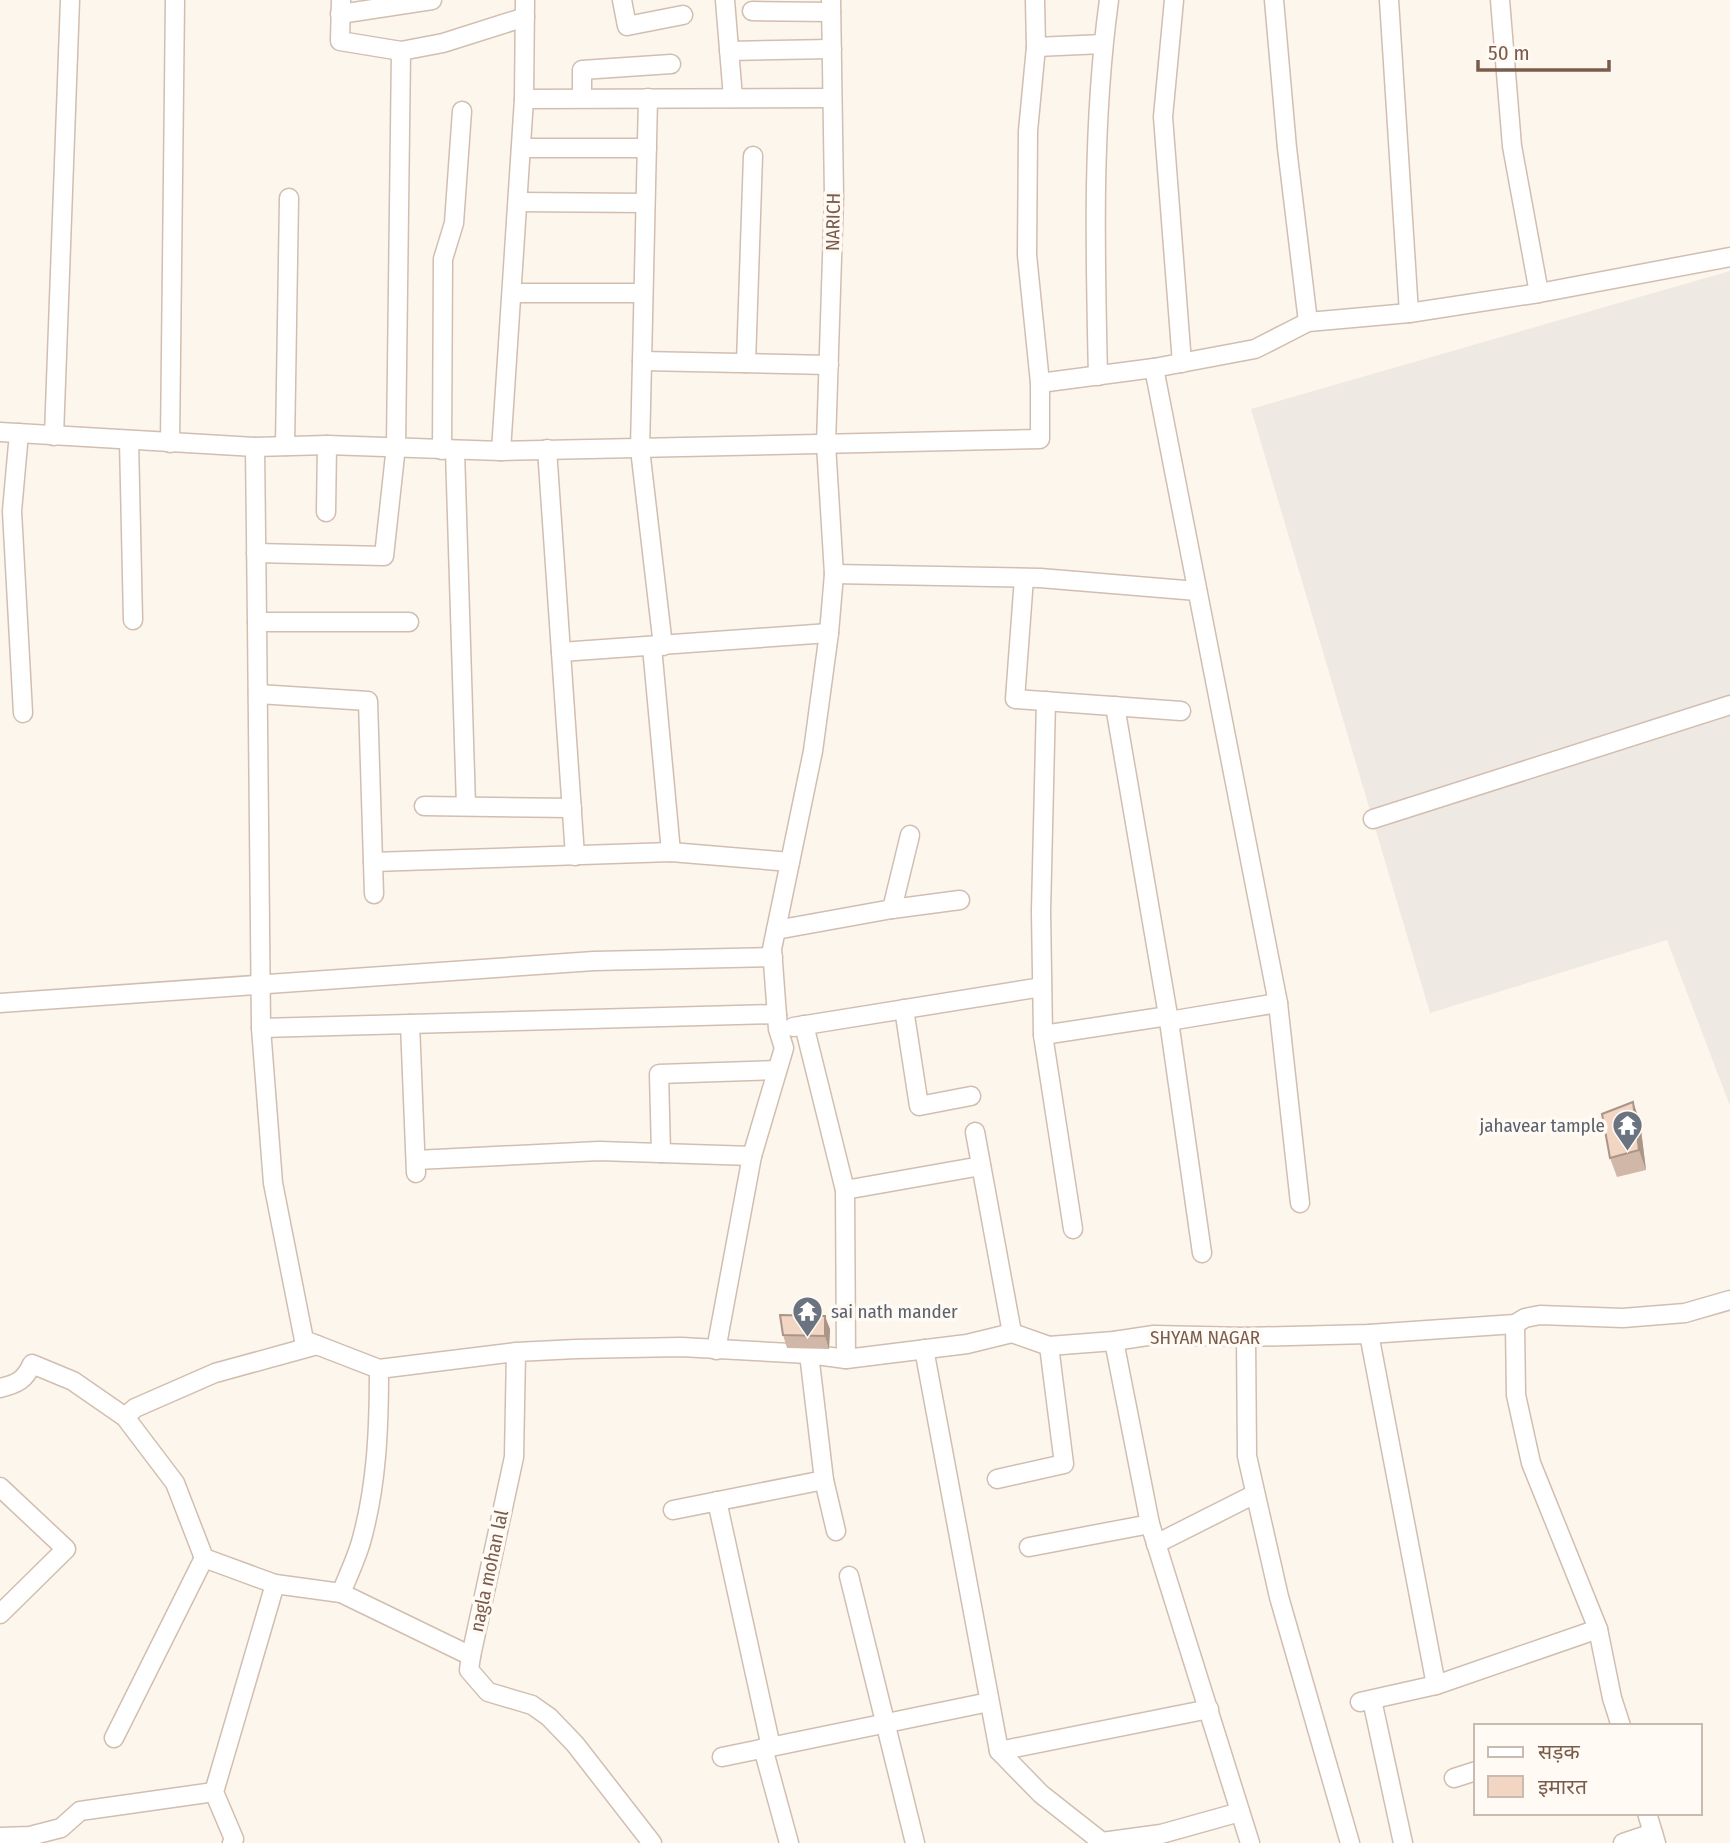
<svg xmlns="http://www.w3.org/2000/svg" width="1730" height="1843" font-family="'Fira Sans Condensed','Noto Sans Devanagari',sans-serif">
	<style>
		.industrial { fill: #efe9e4 }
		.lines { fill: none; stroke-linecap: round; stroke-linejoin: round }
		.minor-casing { stroke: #d1beb0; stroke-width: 21 }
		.minor { stroke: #fff; stroke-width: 18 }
		.wall { fill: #d1b7a8 }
		.shaded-wall { fill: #aa9588 }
		.building { fill: #f3d5c3; stroke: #aa9588; stroke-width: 2 }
		.labels { text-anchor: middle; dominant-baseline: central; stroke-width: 7; stroke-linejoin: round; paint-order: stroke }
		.street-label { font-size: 19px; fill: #7a5c4d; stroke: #fffaf3 }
		.worship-label { font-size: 19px; fill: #5b616d; stroke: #fffaf3; text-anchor: end }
	</style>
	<rect width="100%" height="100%" fill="#fdf6ec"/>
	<polygon class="industrial" points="1730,271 1730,1106 1667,940 1430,1013 1251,409"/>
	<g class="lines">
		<defs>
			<g id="minor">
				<polyline points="341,0 340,41 401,51 443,43 525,17"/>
				<polyline points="622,0 627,26 683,15"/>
				<polyline points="725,0 733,98"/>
				<polyline points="1174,0 1163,117 1182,363"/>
				<polyline points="1274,0 1287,148 1308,322"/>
				<polyline points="1389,0 1409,313"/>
				<polyline points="1500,0 1512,146 1539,293"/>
				<polyline points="752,11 831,12"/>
				<polyline points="340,14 432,0"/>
				<polyline points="1036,47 1103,44"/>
				<polyline points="729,51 832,49"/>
				<polyline points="582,98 582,70 671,64"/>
				<polyline points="648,98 640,449 663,646"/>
				<polyline points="524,99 832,98"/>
				<polyline points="521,148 647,148"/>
				<polyline points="518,202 645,203"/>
				<polyline points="513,293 643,293"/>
				<polyline points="642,361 829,365"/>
				<polyline points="746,363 753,156"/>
				<polyline points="1154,368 1278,1003 1300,1203"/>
				<path d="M 1098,376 C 1095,250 1092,124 1109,0"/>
				<polyline points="1040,383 1154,368 1255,349 1308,322 1409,313 1539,293 1730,257"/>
				<polyline points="0,432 255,447 327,445 501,451 1040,439 1040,383 1027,255 1028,131 1036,47 1035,0"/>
				<polyline points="19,433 12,511 23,713"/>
				<polyline points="54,436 70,0"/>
				<polyline points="129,440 133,620"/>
				<polyline points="170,443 175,0"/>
				<polyline points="285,446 289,198"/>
				<polyline points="255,447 257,622 409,622"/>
				<polyline points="547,449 575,856"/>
				<polyline points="442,450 443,259 454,223 462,111"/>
				<polyline points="455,451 466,806"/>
				<polyline points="501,451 524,99 525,0"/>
				<polyline points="326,512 327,445"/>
				<polyline points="256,553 384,556 396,446 401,51"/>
				<polyline points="834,574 1040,578 1197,591"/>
				<polyline points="1024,578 1015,699 1181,711"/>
				<polyline points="257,622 261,1028 273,1183 304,1340 379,1369"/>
				<polyline points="652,647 671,852"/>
				<polyline points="561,652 829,633"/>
				<polyline points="258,694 368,701 374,894"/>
				<polyline points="1046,701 1041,912 1043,1035 1168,1016"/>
				<polyline points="1115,706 1169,1021 1278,1003"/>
				<polyline points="424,806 572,808"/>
				<polyline points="1373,819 1730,705"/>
				<polyline points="910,835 892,909 960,900"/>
				<polyline points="373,862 671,852 790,862"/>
				<polyline points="776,930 892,909"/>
				<polyline points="0,1003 594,961 773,957"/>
				<polyline points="904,1009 919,1106 971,1096"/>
				<polyline points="1169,1021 1202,1253"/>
				<polyline points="410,1024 416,1173"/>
				<polyline points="804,1025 845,1190 846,1359"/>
				<polyline points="793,1027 1042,987"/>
				<polyline points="261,1028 777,1014"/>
				<polyline points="1043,1035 1073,1229"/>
				<polyline points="975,1132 1012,1333"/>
				<polyline points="661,1153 659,1074 777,1070"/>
				<polyline points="416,1160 599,1151 752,1156 784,1048 778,1029 772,949 813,751 829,633 834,574 826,444 834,196 831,0"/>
				<polyline points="845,1190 981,1166"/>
				<polyline points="1515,1324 1516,1395 1531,1463 1598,1629 1612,1698 1621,1726"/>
				<polyline points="1369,1334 1436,1685"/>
				<polyline points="1246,1337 1247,1456 1279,1597 1350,1843"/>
				<polyline points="1114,1341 1150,1524 1250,1843"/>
				<polyline points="924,1349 999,1751 1041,1794 1102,1842 1161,1834 1240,1812"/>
				<polyline points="716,1350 752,1156"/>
				<path d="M 516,1352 L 514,1457 L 471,1656 L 341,1593 C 348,1576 356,1559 361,1542 C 377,1485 379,1428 379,1369 L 516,1352 L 576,1349 L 681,1347 L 809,1354 L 846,1359 L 967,1344 L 1012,1333 L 1049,1346 L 1114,1341 L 1154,1335 L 1246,1337 L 1369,1334 L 1515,1324 L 1525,1318 L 1540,1315 L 1623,1318 L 1685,1313 L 1730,1300"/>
				<polyline points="809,1354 824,1480 836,1531"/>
				<path d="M 0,1388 C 17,1384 25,1380 32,1364 L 73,1381 L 125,1417 L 175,1483 L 204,1558"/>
				<polyline points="125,1417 135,1408 215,1373 317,1345"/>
				<polyline points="997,1479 1064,1464 1049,1346"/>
				<polyline points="0,1487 66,1549 0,1614"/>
				<polyline points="717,1501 771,1747"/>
				<polyline points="673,1510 824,1480"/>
				<polyline points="1156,1544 1255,1494"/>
				<polyline points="1029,1547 1150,1524"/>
				<polyline points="849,1576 915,1843"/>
				<polyline points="471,1656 469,1670 488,1692 532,1705 549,1717 575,1744 652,1843"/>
				<polyline points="1372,1700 1403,1843"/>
				<polyline points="1360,1702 1436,1685 1598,1629"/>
				<polyline points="114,1738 204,1558 275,1584"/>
				<polyline points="763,1748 789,1843"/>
				<polyline points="999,1751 1209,1709"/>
				<polyline points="722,1757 989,1702"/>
				<polyline points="1454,1778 1476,1771"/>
				<polyline points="1647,1813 1656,1843"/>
				<polyline points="0,1837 30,1836 61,1828 80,1811 214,1792"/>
				<polyline points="232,1843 234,1839 214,1792 275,1584 341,1593"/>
				<polyline points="1623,1843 1653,1833"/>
			</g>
		</defs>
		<use href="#minor" class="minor-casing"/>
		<use href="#minor" class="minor"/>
	</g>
	<g class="wall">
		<polygon points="1633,1102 1640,1122 1646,1170 1617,1177 1610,1158"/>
		<polygon points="830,1329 829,1349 787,1348 783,1335"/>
	</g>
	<g class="shaded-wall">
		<polygon points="1633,1102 1640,1122 1646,1170 1639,1150"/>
		<polygon points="825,1316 830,1329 829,1349 825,1336"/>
	</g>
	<g class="building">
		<polygon points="1633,1102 1639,1150 1610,1158 1602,1114"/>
		<polygon points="780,1315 825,1316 825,1336 783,1335"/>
	</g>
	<defs>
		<symbol id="temple-pin" viewBox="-11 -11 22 30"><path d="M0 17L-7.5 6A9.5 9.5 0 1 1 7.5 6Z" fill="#6b7280" stroke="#fffaf3"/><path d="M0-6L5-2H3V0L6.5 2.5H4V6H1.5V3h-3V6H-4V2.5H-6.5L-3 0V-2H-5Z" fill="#fff"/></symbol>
	</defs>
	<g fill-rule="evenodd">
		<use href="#temple-pin" x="1610" y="1108" width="35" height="47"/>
		<use href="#temple-pin" x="790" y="1294" width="35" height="47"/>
	</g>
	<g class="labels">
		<g class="street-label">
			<text transform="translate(833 222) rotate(-89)">NARICH</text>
			<text x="1205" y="1337">SHYAM NAGAR</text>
			<text transform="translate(489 1571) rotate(-78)">nagla mohan lal</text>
		</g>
		<g class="worship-label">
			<text x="1605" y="1125">jahavear tample</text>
			<text x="831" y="1311" text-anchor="start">sai nath mander</text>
		</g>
	</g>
	<rect x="1474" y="1724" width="228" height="91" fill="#fffaf3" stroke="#cabbb1" stroke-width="2"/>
	<rect x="1488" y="1747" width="35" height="10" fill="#ffffff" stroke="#cabbb1" stroke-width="2"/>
	<text x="1538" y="1759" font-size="21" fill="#7a5c4d">सड़क</text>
	<rect x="1488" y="1776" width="35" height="21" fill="#f3d5c3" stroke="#cabbb1" stroke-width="2"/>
	<text x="1538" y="1794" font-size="21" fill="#7a5c4d">इमारत</text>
	<path d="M1478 60v10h131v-10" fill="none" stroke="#7a5c4d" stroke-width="3.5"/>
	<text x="1488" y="60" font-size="21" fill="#7a5c4d" stroke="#fffaf3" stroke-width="5" paint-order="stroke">50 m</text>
</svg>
